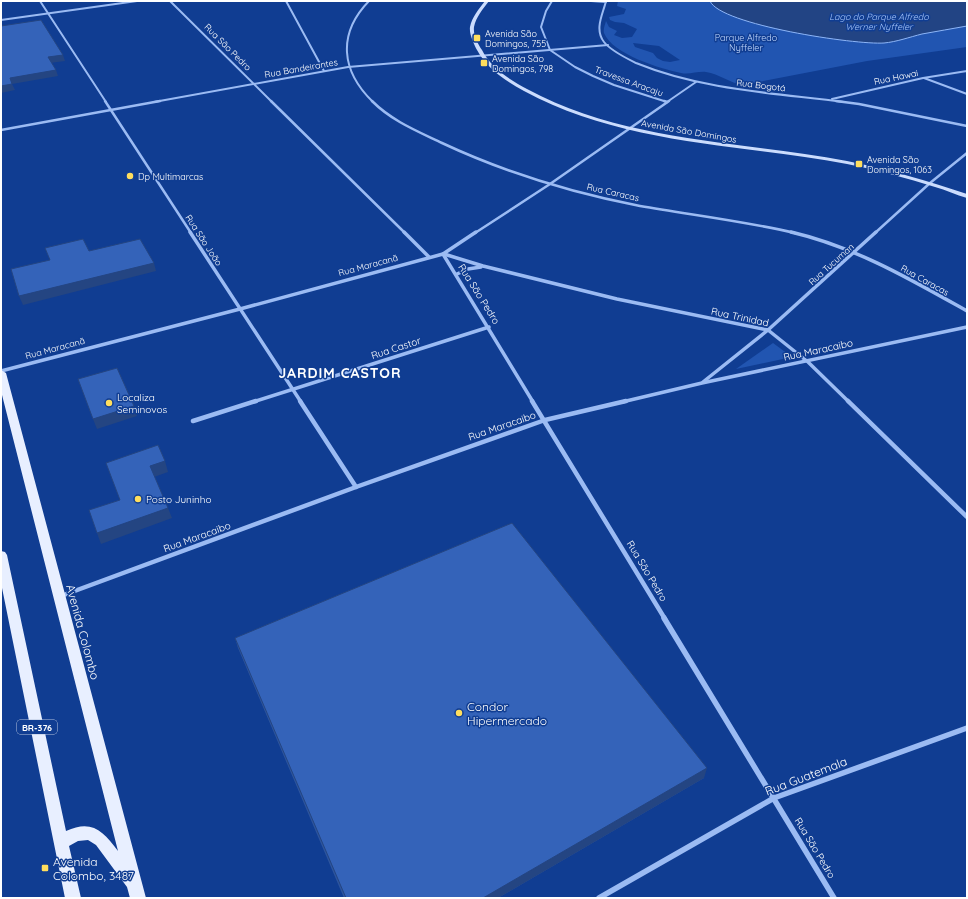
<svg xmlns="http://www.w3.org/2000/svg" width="968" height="899" font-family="Quicksand,sans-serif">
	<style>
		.green { fill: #2155b1; fill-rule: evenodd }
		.water { fill: #224484; stroke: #8db5f7 }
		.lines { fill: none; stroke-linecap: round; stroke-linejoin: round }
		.street-far4 { stroke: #9bbbf3; stroke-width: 2 }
		.street-far3 { stroke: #9bbbf3; stroke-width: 2.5 }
		.street-far2 { stroke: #9bbbf3; stroke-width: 3.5 }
		.street-far1 { stroke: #9bbbf3; stroke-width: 4.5 }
		.street { stroke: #9bbbf3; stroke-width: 5.5 }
		.secondary { fill: #cbdcfd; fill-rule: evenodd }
		.primary { fill: #e8efff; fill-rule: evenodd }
		.wall { fill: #2d559f }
		.shaded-wall { fill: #244582 }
		.building { fill: #3463b9; stroke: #244582 }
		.poi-dot { fill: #ffde5e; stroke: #103d92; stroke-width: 1.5 }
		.labels { text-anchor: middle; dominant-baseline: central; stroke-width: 3; stroke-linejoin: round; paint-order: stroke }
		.far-water-label { font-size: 9px; font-style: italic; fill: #a7c6fa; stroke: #103d92 }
		.far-poi-label { font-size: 9px; fill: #fff; stroke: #103d92; text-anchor: start }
		.far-park-label { font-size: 9px; fill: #c3d9fe; stroke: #103d92 }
		.far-street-label { font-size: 9px; fill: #fff; stroke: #103d92 }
		.shield { fill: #103d92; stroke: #b7c5de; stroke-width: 1 }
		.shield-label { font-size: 9px; font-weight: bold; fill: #fff }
		.street-label { font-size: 10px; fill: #fff; stroke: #103d92 }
		.poi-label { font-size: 10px; fill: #fff; stroke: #103d92; text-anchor: start }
		.near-street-label { font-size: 12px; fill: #fff; stroke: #103d92 }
		.near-poi-label { font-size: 12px; fill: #fff; stroke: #103d92; text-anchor: start }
		.district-label { font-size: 14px; font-weight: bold; letter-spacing: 1px; fill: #fff; stroke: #103d92 }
	</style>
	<rect width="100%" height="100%" fill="#103d92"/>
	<g class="green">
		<path d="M 618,1 L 967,1 L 967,47 L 867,61 L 743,85 C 730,83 719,74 706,72 C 698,71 689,75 681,73 C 661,69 612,54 604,33 C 603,29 605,25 606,21 L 609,27 L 617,31 L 614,35 L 622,38 L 632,37 L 637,29 L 624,23 L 615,22 L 610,20 L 609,17 L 624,14 L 626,9 L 617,6 ZM 633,43 L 659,46 L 680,60 L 670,62 L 663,61 L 657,58 L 653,53 L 635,47 Z"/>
		<polygon points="773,343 792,357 736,369"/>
	</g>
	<path class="water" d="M 710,1 L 967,1 L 967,26 C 952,29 937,31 922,34 C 910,37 896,42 884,43 C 856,45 720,25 710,1 Z"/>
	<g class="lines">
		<g class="street-far4">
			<polyline points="40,1 106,102"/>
			<polyline points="170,1 272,102"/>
			<polyline points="286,1 324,71"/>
			<path d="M 369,1 C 337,34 341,71 373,102"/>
			<polyline points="552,1 546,11 541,27 550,50 575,67 593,76 614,85 667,102"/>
			<polyline points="591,1 606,2"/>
			<path d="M 606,1 C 603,14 594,29 604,42 C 611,51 626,58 636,63 C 702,90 774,93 844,102"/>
			<polyline points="1,20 137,1"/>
			<polyline points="924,78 967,94"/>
			<polyline points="832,99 923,78 967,71"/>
			<polyline points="154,102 348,67 608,45"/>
			<polyline points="667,102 696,82"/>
		</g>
		<g class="street-far3">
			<polyline points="105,101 191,233"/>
			<polyline points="271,101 405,233"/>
			<path d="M 372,101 C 392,121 417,131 442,143 C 504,172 573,193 640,206 C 692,215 744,221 795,233"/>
			<polyline points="664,101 667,102"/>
			<polyline points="836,101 859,104 967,126"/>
			<polyline points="1,130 160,101"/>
			<polyline points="475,233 550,184 669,101"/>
			<polyline points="875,233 930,183 967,153"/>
		</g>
		<g class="street-far2">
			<polyline points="190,232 301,402"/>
			<polyline points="404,232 429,257"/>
			<path d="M 791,232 C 855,247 910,279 967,311"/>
			<polyline points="443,254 533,402"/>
			<polyline points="444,254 483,266 617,299 768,330 808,362 849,402"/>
			<polyline points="457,274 468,269 481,267"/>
			<polyline points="1,371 240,309 443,254 476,232"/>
			<polyline points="703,382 768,330 876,232"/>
			<polyline points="253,402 489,327"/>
			<polyline points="622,402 702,383 967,327"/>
		</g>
		<g class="street-far1">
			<polyline points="300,401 356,487"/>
			<polyline points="532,401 665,619"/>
			<polyline points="848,401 967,517"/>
			<polyline points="193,421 256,401"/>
			<polyline points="61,596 356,487 545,420 626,401"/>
		</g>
		<g class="street">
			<polyline points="664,618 834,898"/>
			<polyline points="599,898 774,798 967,728"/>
		</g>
		<path class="secondary" d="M 485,1 L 489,1 C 483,9 476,17 474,27 C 473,35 478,44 482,50 C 491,68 510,80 527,89 C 625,142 740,141 847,161 C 888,169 928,181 967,194 L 967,198 C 956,195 946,190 935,187 C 907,178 877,170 847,164 C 739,144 624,145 524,91 C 506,81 487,69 477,50 C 474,44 469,34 470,27 C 472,17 479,9 485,1 Z"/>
		<path class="primary" d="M 1,370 L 6,373 L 146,898 L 130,898 L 127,887 L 96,845 L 88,840 L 78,841 L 69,846 L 81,898 L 65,898 L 1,583 L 1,551 L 5,552 L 7,555 L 66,831 C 92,819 103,831 118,851 L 1,391 Z"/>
	</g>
	<polygon class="wall" points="235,638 704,778 498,898 344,898 238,648"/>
	<g class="shaded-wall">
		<polygon points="63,55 65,61 50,63 48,57"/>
		<polygon points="56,70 58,76 12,84 10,78"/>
		<polygon points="12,84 15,90 1,93 1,86"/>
		<polygon points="154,263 156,271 23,305 19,296"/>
		<polygon points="134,406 137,416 97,429 93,419"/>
		<polygon points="165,461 168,472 154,477 150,466"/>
		<polygon points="168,508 172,518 101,544 97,533"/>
		<polygon points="707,768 704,778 498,898 483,898"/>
	</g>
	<g class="building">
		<polygon points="41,20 63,55 48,57 56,70 10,78 12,84 1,86 1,26"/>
		<polygon points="83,239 89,251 140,239 154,263 19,296 11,269 50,260 45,248"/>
		<polygon points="117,368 134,406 93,419 78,379"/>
		<polygon points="158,445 165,461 150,466 168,508 97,533 89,510 120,500 106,463"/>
		<polygon points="512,523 707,768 483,898 346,898 235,638"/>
	</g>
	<g class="poi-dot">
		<rect x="473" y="34" width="8" height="8" rx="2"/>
		<rect x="480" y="59" width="8" height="8" rx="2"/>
		<rect x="855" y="160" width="8" height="8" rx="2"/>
		<circle cx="130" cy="176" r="4"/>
		<circle cx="109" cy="403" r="4"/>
		<circle cx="138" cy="499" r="4"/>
		<circle cx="459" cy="713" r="4"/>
		<rect x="41" y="864" width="8" height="8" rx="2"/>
	</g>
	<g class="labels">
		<g class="far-water-label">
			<text x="879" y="16">Lago do Parque Alfredo<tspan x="879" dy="10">Werner Nyffeler</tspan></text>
		</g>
		<g class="far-poi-label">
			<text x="485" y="33">Avenida São<tspan x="485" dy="10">Domingos, 755</tspan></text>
			<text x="492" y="58">Avenida São<tspan x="492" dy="10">Domingos, 798</tspan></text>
			<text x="867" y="159">Avenida São<tspan x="867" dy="10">Domingos, 1063</tspan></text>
			<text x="138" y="176">Dp Multimarcas</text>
		</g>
		<g class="far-park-label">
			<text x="746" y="37">Parque Alfredo<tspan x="746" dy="10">Nyffeler</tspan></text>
		</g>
		<g class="far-street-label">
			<text transform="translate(228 47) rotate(45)">Rua São Pedro</text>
			<text transform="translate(301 68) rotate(-10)">Rua Bandeirantes</text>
			<text transform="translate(896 77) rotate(-12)">Rua Hawai</text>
			<text transform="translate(629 81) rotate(20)">Travessa Aracaju</text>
			<text transform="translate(761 85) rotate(7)">Rua Bogotá</text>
			<text transform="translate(689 131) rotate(10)">Avenida São Domingos</text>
			<text transform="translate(613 192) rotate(13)">Rua Caracas</text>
			<text transform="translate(204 240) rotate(57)">Rua São João</text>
			<text transform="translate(831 264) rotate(-42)">Rua Tucuman</text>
			<text transform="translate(368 265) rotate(-15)">Rua Maracanã</text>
			<text transform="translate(925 280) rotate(29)">Rua Caracas</text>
			<text transform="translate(55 348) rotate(-15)">Rua Maracanã</text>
		</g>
		<rect class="shield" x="17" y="720" width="40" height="14" rx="3"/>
		<g class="shield-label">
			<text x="37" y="727">BR-376</text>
		</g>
		<g class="street-label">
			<text transform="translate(479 294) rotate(58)">Rua São Pedro</text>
			<text transform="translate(740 317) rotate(12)">Rua Trinidad</text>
			<text transform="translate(396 348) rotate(-18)">Rua Castor</text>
			<text transform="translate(818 350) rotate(-12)">Rua Maracaibo</text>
			<text transform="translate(502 426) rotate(-19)">Rua Maracaibo</text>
			<text transform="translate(197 537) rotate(-20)">Rua Maracaibo</text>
			<text transform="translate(647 571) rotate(59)">Rua São Pedro</text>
			<text transform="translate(815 848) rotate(59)">Rua São Pedro</text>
		</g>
		<g class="poi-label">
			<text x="117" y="397">Localiza<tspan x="117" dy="12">Seminovos</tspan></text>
			<text x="146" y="499">Posto Juninho</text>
		</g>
		<g class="near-street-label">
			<text transform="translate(83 632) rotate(75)">Avenida Colombo</text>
			<text transform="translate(806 776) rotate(-21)">Rua Guatemala</text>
		</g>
		<g class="near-poi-label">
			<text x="467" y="706">Condor<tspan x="467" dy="14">Hipermercado</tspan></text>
			<text x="53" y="861">Avenida<tspan x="53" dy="14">Colombo, 3487</tspan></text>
		</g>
		<g class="district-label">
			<text x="340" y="373">JARDIM CASTOR</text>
		</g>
	</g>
	<rect width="968" height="899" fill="none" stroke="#ffffff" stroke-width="4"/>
</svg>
